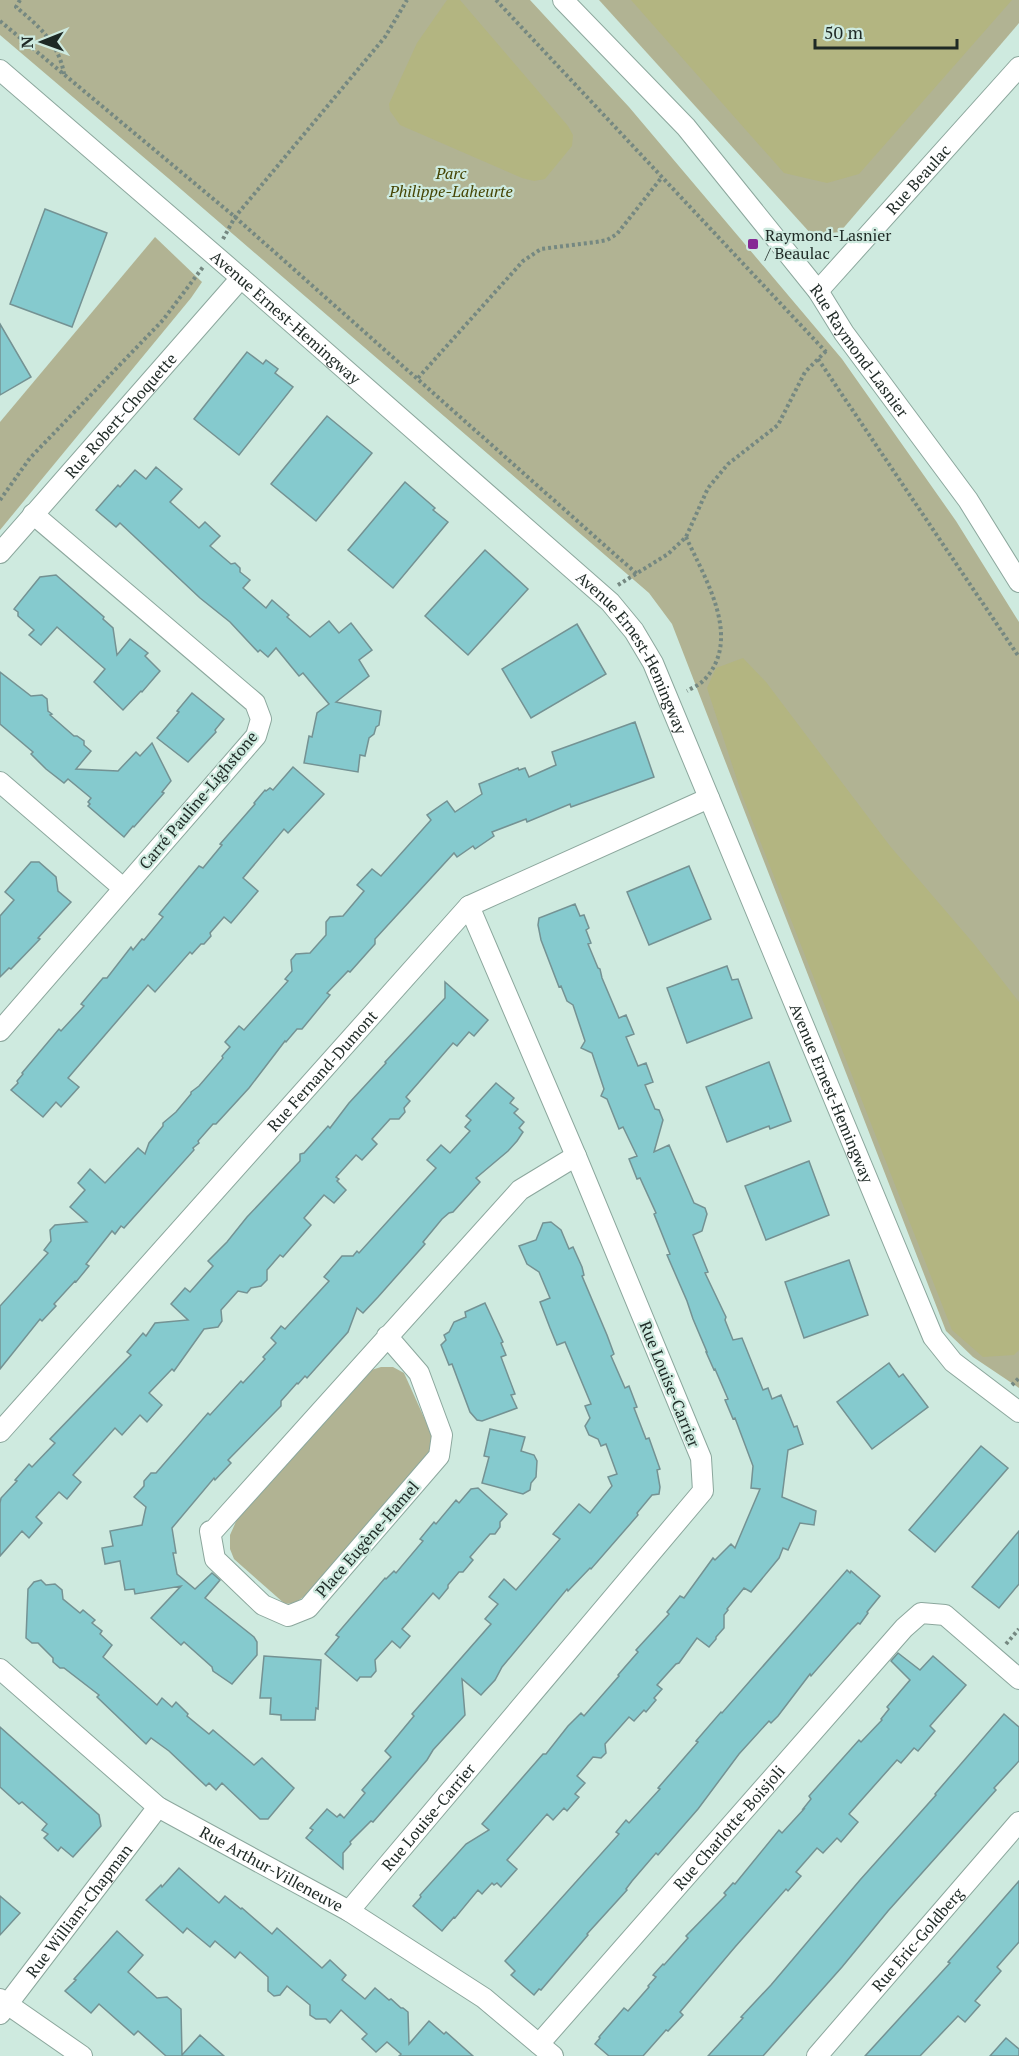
<svg xmlns="http://www.w3.org/2000/svg" width="1019" height="2056" font-family="'PT Serif',serif">
	<style>
		.green { fill: #b1b393 }
		.forest { fill: #b3b581 }
		.building { fill: #85cace; stroke: #749293; stroke-width: 1.5 }
		.lines { fill: none; stroke-linecap: round; stroke-linejoin: round }
		.street-casing { stroke: #8ca79d; stroke-width: 22 }
		.path { stroke: #758881; stroke-width: 4; stroke-dasharray: 3 3; stroke-linecap: butt }
		.street { stroke: #fff; stroke-width: 20 }
		.poi-dot { fill: #862994; stroke: #ceeadf; stroke-width: 2 }
		.labels { text-anchor: middle; dominant-baseline: central; stroke-width: 4.5; stroke-linejoin: round; paint-order: stroke }
		.park-label { font-size: 16px; font-style: italic; fill: #454504; stroke: #ceeadf }
		.street-label { font-size: 16px; fill: #1e2925; stroke: #ceeadf }
		.poi-label { font-size: 16px; fill: #1e2925; stroke: #ceeadf; text-anchor: start }
	</style>
	<rect width="100%" height="100%" fill="#ceeadf"/>
	<g class="green">
		<polygon points="0,0 530,0 629,107 842,359 956,521 1019,622 1019,1388 973,1357 946,1331 672,624 649,593 168,178 0,35"/>
		<polygon points="599,0 1019,0 1019,23 840,232 812,235"/>
		<polygon points="155,237 202,282 191,298 0,530 0,422"/>
		<polygon points="381,1367 393,1367 404,1373 431,1433 431,1443 429,1453 306,1595 295,1603 285,1604 234,1559 230,1549 230,1535 238,1517 368,1371"/>
	</g>
	<g class="forest">
		<polygon points="447,0 460,0 568,126 573,135 572,146 545,179 534,181 522,178 400,125 390,111 389,104 417,43"/>
		<polygon points="631,0 1012,0 859,174 827,183 784,173"/>
		<polygon points="743,658 766,682 890,846 974,944 1019,1002 1019,1350 1014,1355 983,1357 952,1330 742,795 707,688 716,668"/>
	</g>
	<g class="building">
		<polygon points="45,209 107,233 72,327 10,304"/>
		<polygon points="0,324 31,377 0,395"/>
		<polygon points="247,352 263,364 266,360 278,369 275,373 293,387 239,455 194,419"/>
		<polygon points="327,416 372,453 316,521 271,484"/>
		<polygon points="156,467 182,489 170,502 199,528 205,522 220,536 210,546 231,564 235,563 240,568 240,572 250,580 243,588 266,608 272,600 289,615 287,617 310,637 329,621 339,633 351,623 372,650 359,660 369,676 336,702 381,711 379,725 376,727 374,734 369,738 365,756 360,755 358,772 304,763 309,736 312,737 317,713 329,704 303,673 299,676 276,648 268,657 260,650 258,652 230,622 200,598 120,523 116,527 96,510 118,485 120,487 135,470 146,479"/>
		<polygon points="405,482 435,508 433,510 448,522 393,588 348,550"/>
		<polygon points="485,550 528,589 468,655 425,616"/>
		<polygon points="56,575 104,617 103,619 113,628 117,655 130,639 148,653 145,656 160,671 142,692 141,691 123,710 94,682 105,669 57,627 41,645 29,635 34,630 18,616 18,612 14,609 40,577"/>
		<polygon points="577,624 606,674 531,718 502,669"/>
		<polygon points="0,672 31,696 42,695 47,699 48,711 52,714 50,715 74,736 77,736 84,741 84,745 91,751 76,769 118,771 136,752 140,756 152,743 171,781 162,792 164,793 134,827 133,826 124,837 88,806 90,804 88,802 91,798 68,779 64,783 46,769 31,754 33,752 0,724"/>
		<polygon points="192,693 224,719 215,730 216,732 188,762 157,738 179,712 177,711"/>
		<polygon points="635,722 654,777 571,807 570,804 527,822 526,819 492,832 494,836 475,849 473,846 457,857 454,853 375,939 375,944 350,972 348,971 327,993 330,995 302,1029 297,1029 286,1042 285,1041 249,1088 216,1124 213,1124 198,1141 199,1143 193,1148 194,1150 124,1228 121,1226 115,1234 112,1231 86,1264 89,1266 76,1282 75,1281 54,1304 56,1306 42,1321 40,1319 0,1369 0,1306 48,1253 44,1250 51,1241 50,1230 55,1225 87,1222 70,1207 85,1190 78,1183 90,1169 105,1183 138,1148 145,1154 149,1143 163,1126 163,1123 176,1112 191,1094 191,1092 199,1086 223,1058 222,1056 230,1047 225,1042 239,1026 244,1030 288,981 285,979 292,971 291,960 296,954 310,953 326,935 326,922 330,917 343,916 364,891 357,885 372,869 381,876 431,820 427,815 447,801 455,812 482,794 479,784 518,768 519,770 525,768 529,777 556,765 552,752"/>
		<polygon points="293,767 324,794 288,833 284,829 243,878 258,891 231,923 224,917 210,933 211,936 204,944 201,944 192,954 190,952 155,992 148,985 68,1078 79,1087 61,1107 56,1102 43,1117 11,1090 18,1083 17,1081 23,1074 22,1073 59,1029 61,1031 84,1006 81,1004 103,978 107,978 131,947 133,950 142,939 144,940 163,917 159,914 199,866 203,868 222,845 220,844 255,804 254,803 265,790 266,791 270,788 273,790"/>
		<polygon points="31,862 39,862 56,877 58,891 71,902 38,938 40,939 11,969 9,968 0,977 0,916 14,900 5,892"/>
		<polygon points="689,866 711,919 649,945 627,892"/>
		<polygon points="575,904 580,916 584,915 589,928 586,930 591,943 588,944 598,968 600,969 602,978 619,1018 626,1015 634,1034 626,1037 638,1066 646,1063 653,1082 645,1085 655,1109 659,1110 663,1120 654,1152 669,1145 694,1203 705,1208 707,1214 702,1231 693,1235 708,1272 705,1273 726,1317 725,1320 733,1340 742,1338 763,1390 768,1388 772,1399 781,1395 794,1427 797,1426 803,1444 788,1450 782,1497 816,1511 814,1525 800,1523 788,1550 783,1548 779,1558 751,1592 744,1588 727,1609 728,1610 724,1615 724,1628 716,1637 716,1639 709,1647 697,1638 679,1663 676,1664 657,1685 662,1689 654,1698 656,1700 646,1712 644,1710 634,1721 629,1717 605,1744 606,1753 601,1758 593,1757 577,1776 585,1783 575,1794 579,1797 567,1811 564,1808 553,1820 547,1814 507,1860 517,1869 501,1887 497,1883 494,1885 492,1883 482,1894 478,1890 455,1918 454,1917 442,1931 413,1906 421,1897 420,1895 466,1844 489,1830 482,1824 543,1754 546,1754 568,1726 581,1713 584,1716 619,1676 618,1675 638,1652 636,1650 669,1614 667,1612 680,1596 684,1598 713,1558 715,1560 731,1544 735,1548 760,1489 751,1488 753,1466 735,1418 733,1419 725,1400 728,1399 715,1369 714,1370 706,1352 707,1352 693,1319 687,1301 667,1255 670,1254 654,1214 656,1213 640,1178 637,1179 629,1159 637,1156 623,1127 619,1129 607,1099 601,1096 604,1089 592,1053 581,1048 585,1041 573,1005 567,1001 561,986 559,987 541,940 538,925 539,918"/>
		<polygon points="727,966 732,980 738,979 752,1018 687,1043 667,988"/>
		<polygon points="445,982 488,1020 474,1036 469,1032 457,1046 453,1043 406,1097 410,1101 404,1108 405,1112 399,1119 390,1119 372,1139 377,1144 362,1160 356,1155 336,1177 339,1179 337,1181 346,1190 334,1203 324,1195 304,1218 311,1225 283,1257 280,1255 267,1270 267,1280 261,1286 251,1288 247,1293 238,1291 221,1310 222,1321 218,1327 204,1329 174,1371 172,1369 149,1393 162,1405 147,1422 140,1415 122,1435 115,1428 73,1475 81,1482 67,1499 59,1492 36,1517 42,1523 29,1538 22,1531 0,1556 0,1503 1,1498 17,1481 15,1480 29,1464 32,1467 55,1443 50,1439 131,1355 127,1352 143,1333 146,1336 155,1323 188,1320 171,1304 185,1288 190,1292 213,1266 208,1261 227,1242 247,1217 300,1161 300,1154 304,1153 328,1126 330,1128 349,1103 386,1063 385,1062 445,998"/>
		<polygon points="769,1062 791,1121 770,1129 769,1126 727,1142 706,1087"/>
		<polygon points="496,1083 514,1098 510,1103 518,1109 514,1113 524,1122 519,1128 523,1132 517,1141 508,1151 476,1178 480,1182 453,1212 449,1213 442,1219 423,1242 425,1244 378,1297 363,1313 357,1308 348,1332 307,1378 305,1376 298,1384 297,1383 281,1401 281,1406 228,1460 231,1463 215,1480 214,1478 172,1528 176,1553 173,1553 177,1574 195,1589 212,1573 220,1580 205,1598 254,1637 257,1642 257,1655 232,1684 213,1671 212,1667 184,1642 181,1645 151,1618 181,1586 135,1594 134,1589 125,1590 120,1561 105,1564 102,1548 113,1546 110,1531 142,1525 146,1507 134,1497 144,1486 144,1481 151,1473 156,1473 208,1413 210,1415 241,1381 243,1383 265,1359 263,1357 276,1343 271,1338 281,1326 285,1329 329,1281 324,1277 342,1256 353,1256 357,1251 359,1253 436,1168 427,1160 441,1145 450,1153 470,1131 465,1127 471,1120 466,1116"/>
		<polygon points="809,1161 829,1215 766,1240 745,1186"/>
		<polygon points="551,1222 561,1230 569,1249 573,1247 582,1267 584,1275 582,1276 607,1335 614,1354 611,1356 625,1388 629,1386 637,1407 634,1408 646,1439 649,1438 660,1469 657,1470 660,1487 659,1494 652,1495 637,1513 638,1515 591,1569 590,1568 568,1591 567,1589 502,1667 495,1680 481,1695 462,1679 465,1715 433,1750 427,1760 373,1822 371,1821 350,1842 351,1844 343,1853 343,1869 306,1838 313,1830 310,1828 327,1809 337,1817 340,1814 344,1818 365,1793 362,1790 391,1757 385,1751 414,1716 412,1714 491,1624 485,1619 498,1604 489,1597 504,1579 516,1590 560,1539 553,1534 579,1504 590,1513 612,1486 608,1477 617,1474 606,1444 601,1446 598,1439 589,1435 585,1426 590,1418 585,1406 591,1404 565,1342 557,1345 550,1328 540,1302 550,1298 539,1272 527,1264 519,1246 536,1240 543,1223"/>
		<polygon points="849,1260 868,1315 804,1338 785,1282"/>
		<polygon points="485,1303 503,1342 501,1343 506,1355 501,1357 515,1394 511,1395 517,1408 482,1421 477,1420 470,1412 452,1364 449,1365 441,1345 446,1340 444,1335 449,1332 454,1322 466,1317 465,1312"/>
		<polygon points="889,1363 899,1377 903,1374 928,1407 872,1449 837,1402"/>
		<polygon points="490,1429 525,1437 521,1451 534,1455 537,1461 536,1477 531,1483 530,1490 523,1494 482,1483 489,1457 484,1456"/>
		<polygon points="981,1446 1008,1468 935,1552 909,1530"/>
		<polygon points="478,1488 507,1514 500,1522 500,1527 495,1534 490,1534 470,1557 473,1560 463,1572 459,1572 448,1585 448,1588 439,1599 433,1593 402,1629 410,1636 400,1648 392,1641 375,1660 376,1671 371,1677 360,1677 357,1681 325,1654 339,1637 336,1635 385,1578 386,1579 394,1571 396,1573 423,1541 420,1539 434,1522 436,1524 456,1500 459,1503 471,1489"/>
		<polygon points="1019,1531 1019,1584 999,1608 972,1587"/>
		<polygon points="847,1570 850,1573 851,1571 880,1596 867,1612 868,1613 860,1624 858,1623 851,1630 811,1676 810,1674 778,1716 771,1723 769,1721 739,1754 698,1809 658,1855 656,1853 632,1881 626,1889 627,1890 587,1934 588,1935 541,1990 539,1989 534,1995 511,1975 515,1971 505,1961 619,1834 616,1832 626,1820 629,1823 660,1789 658,1788 698,1742 696,1741 721,1712 722,1713"/>
		<polygon points="41,1580 46,1585 55,1584 62,1590 63,1599 80,1613 83,1610 95,1620 92,1623 102,1631 100,1634 112,1645 103,1657 157,1705 162,1698 172,1707 176,1702 188,1714 187,1716 209,1734 213,1730 254,1765 262,1758 294,1788 268,1819 260,1819 222,1783 216,1790 209,1783 206,1786 169,1751 151,1738 146,1744 97,1697 99,1695 64,1668 60,1668 53,1662 53,1658 38,1643 32,1643 26,1638 28,1589 34,1582"/>
		<polygon points="898,1653 920,1670 933,1656 966,1685 930,1726 935,1731 918,1751 914,1748 901,1763 897,1760 849,1814 858,1822 841,1842 837,1838 823,1853 817,1848 796,1872 801,1876 788,1891 786,1889 735,1947 680,2012 683,2015 668,2031 666,2030 643,2056 609,2056 595,2044 600,2038 599,2037 624,2008 628,2011 649,1987 648,1986 656,1977 653,1975 663,1964 664,1965 688,1938 686,1936 726,1895 724,1893 733,1883 735,1884 779,1830 782,1833 804,1809 803,1809 811,1799 809,1796 859,1740 861,1742 882,1720 881,1719 889,1709 887,1707 910,1680 891,1661"/>
		<polygon points="264,1656 321,1660 318,1709 316,1708 315,1720 281,1720 281,1715 270,1714 271,1698 260,1698"/>
		<polygon points="1004,1714 1019,1727 1019,1761 994,1788 996,1790 888,1911 842,1967 763,2056 708,2056 743,2018 741,2017 771,1985 860,1880 936,1795 935,1794"/>
		<polygon points="0,1727 99,1815 101,1826 73,1857 61,1847 58,1851 44,1838 48,1834 42,1830 47,1824 22,1802 19,1804 0,1787"/>
		<polygon points="179,1868 219,1903 225,1896 241,1909 242,1908 272,1934 277,1928 322,1968 330,1960 346,1975 342,1980 365,1999 375,1988 389,2000 391,1999 401,2008 403,2008 408,2012 409,2044 429,2021 444,2034 446,2032 473,2056 399,2056 401,2054 387,2042 376,2052 362,2039 367,2034 341,2010 330,2023 326,2019 316,2019 310,2015 310,2005 287,1986 280,1995 274,1996 268,1991 268,1977 240,1952 235,1958 215,1941 210,1947 187,1928 183,1933 146,1900 161,1885 162,1887"/>
		<polygon points="1019,1881 1019,1942 997,1967 1001,1971 975,2001 980,2005 965,2022 958,2016 920,2056 865,2056 950,1963 948,1962"/>
		<polygon points="0,1896 20,1913 0,1935"/>
		<polygon points="117,1931 143,1955 128,1972 157,1998 167,1997 181,2009 182,2055 200,2035 224,2056 166,2056 138,2031 134,2035 99,2004 91,2013 65,1991 76,1980 74,1979"/>
		<polygon points="1006,2038 1019,2049 1019,2056 990,2056"/>
	</g>
	<g class="lines">
		<defs>
			<g id="street">
				<path id="s1" d="M 563,0 L 686,127 L 818,291 L 844,333 L 968,500 L 1019,582"/>
				<path id="s2" d="M 0,70 L 241,278 L 610,602 L 634,631 L 653,663 L 933,1337 L 953,1362 L 1019,1412"/>
				<path id="s3" d="M 818,291 L 1019,67"/>
				<path id="s4" d="M 0,553 L 241,278"/>
				<polyline points="0,782 123,888"/>
				<polyline points="0,1031 256,736 261,719 255,703 33,514"/>
				<polyline points="387,1336 419,1373 442,1435 439,1456 308,1608 288,1616 263,1605 215,1559 210,1531 213,1531 520,1190 576,1156"/>
				<path id="s5" d="M 0,1432 L 469,906 L 709,798"/>
				<path id="s6" d="M 0,1669 L 158,1807 L 349,1911 L 484,1998 L 553,2056"/>
				<path id="s7" d="M 349,1911 L 703,1491 L 701,1458 L 576,1156 L 469,906"/>
				<polyline points="0,1999 82,2056"/>
				<path id="s8" d="M 0,2014 L 158,1807"/>
				<path id="s9" d="M 539,2044 L 904,1628 L 921,1613 L 945,1615 L 1019,1679"/>
				<path id="s10" d="M 817,2056 L 1019,1822"/>
			</g>
		</defs>
		<use href="#street" class="street-casing"/>
		<g class="path">
			<path d="M 20,0 L 16,7 C 39,26 59,44 64,74"/>
			<polyline points="496,0 826,352"/>
			<polyline points="0,21 235,217 637,574"/>
			<polyline points="223,239 235,217 385,37 407,0"/>
			<polyline points="818,359 1019,657"/>
			<polyline points="418,378 523,261 541,249 596,242 607,240 617,234 662,177"/>
			<polyline points="0,500 30,458 163,320 203,267"/>
			<path d="M 686,537 C 705,579 744,640 703,681 C 699,685 692,688 687,691"/>
			<polyline points="618,585 668,554 686,537 708,488 728,464 778,425 805,372 827,350"/>
			<polyline points="1012,1385 1019,1378"/>
			<polyline points="1006,1644 1019,1629"/>
		</g>
		<use href="#street" class="street"/>
	</g>
	<rect class="poi-dot" x="747" y="238" width="12" height="12" rx="3"/>
	<g class="labels">
		<g class="park-label">
			<text x="451" y="173">Parc<tspan x="451" dy="18">Philippe-Laheurte</tspan></text>
		</g>
		<g class="street-label">
			<text stroke="none"><textPath href="#s3" startOffset="150">Rue Beaulac</textPath></text>
			<text stroke="none"><textPath href="#s2" startOffset="378">Avenue Ernest-Hemingway</textPath></text>
			<text stroke="none"><textPath href="#s1" startOffset="460">Rue Raymond-Lasnier</textPath></text>
			<text stroke="none"><textPath href="#s4" startOffset="183">Rue Robert-Choquette</textPath></text>
			<text stroke="none"><textPath href="#s2" startOffset="864">Avenue Ernest-Hemingway</textPath></text>
			<text transform="translate(198 800) rotate(-50)">Carré Pauline-Lighstone</text>
			<text stroke="none"><textPath href="#s5" startOffset="484">Rue Fernand-Dumont</textPath></text>
			<text stroke="none"><textPath href="#s2" startOffset="1350">Avenue Ernest-Hemingway</textPath></text>
			<text transform="translate(670 1384) rotate(68)">Rue Louise-Carrier</text>
			<text transform="translate(367 1539) rotate(-49)">Place Eugène-Hamel</text>
			<text stroke="none"><textPath href="#s7" startOffset="123">Rue Louise-Carrier</textPath></text>
			<text stroke="none"><textPath href="#s9" startOffset="288">Rue Charlotte-Boisjoli</textPath></text>
			<text stroke="none"><textPath href="#s6" startOffset="339">Rue Arthur-Villeneuve</textPath></text>
			<text stroke="none"><textPath href="#s8" startOffset="130">Rue William-Chapman</textPath></text>
			<text stroke="none"><textPath href="#s10" startOffset="154">Rue Eric-Goldberg</textPath></text>
		</g>
		<g class="poi-label">
			<text x="765" y="235">Raymond-Lasnier<tspan x="765" dy="18">/ Beaulac</tspan></text>
		</g>
	</g>
	<g transform="translate(42 42) rotate(269)" stroke="#ceeadf" stroke-width="4.5" paint-order="stroke">
	<path d="M0-4.5L10 22L0 15L-10 22Z" fill="#1e2925"/>
	<text y="-9" font-size="16" font-weight="bold" text-anchor="middle" fill="#1e2925">N</text>
	</g>
	<path d="M815 39v9h142v-9" fill="none" stroke="#1e2925" stroke-width="3"/>
	<text x="824" y="39" font-size="18" fill="#1e2925" stroke="#ceeadf" stroke-width="4.5" paint-order="stroke">50 m</text>
</svg>
